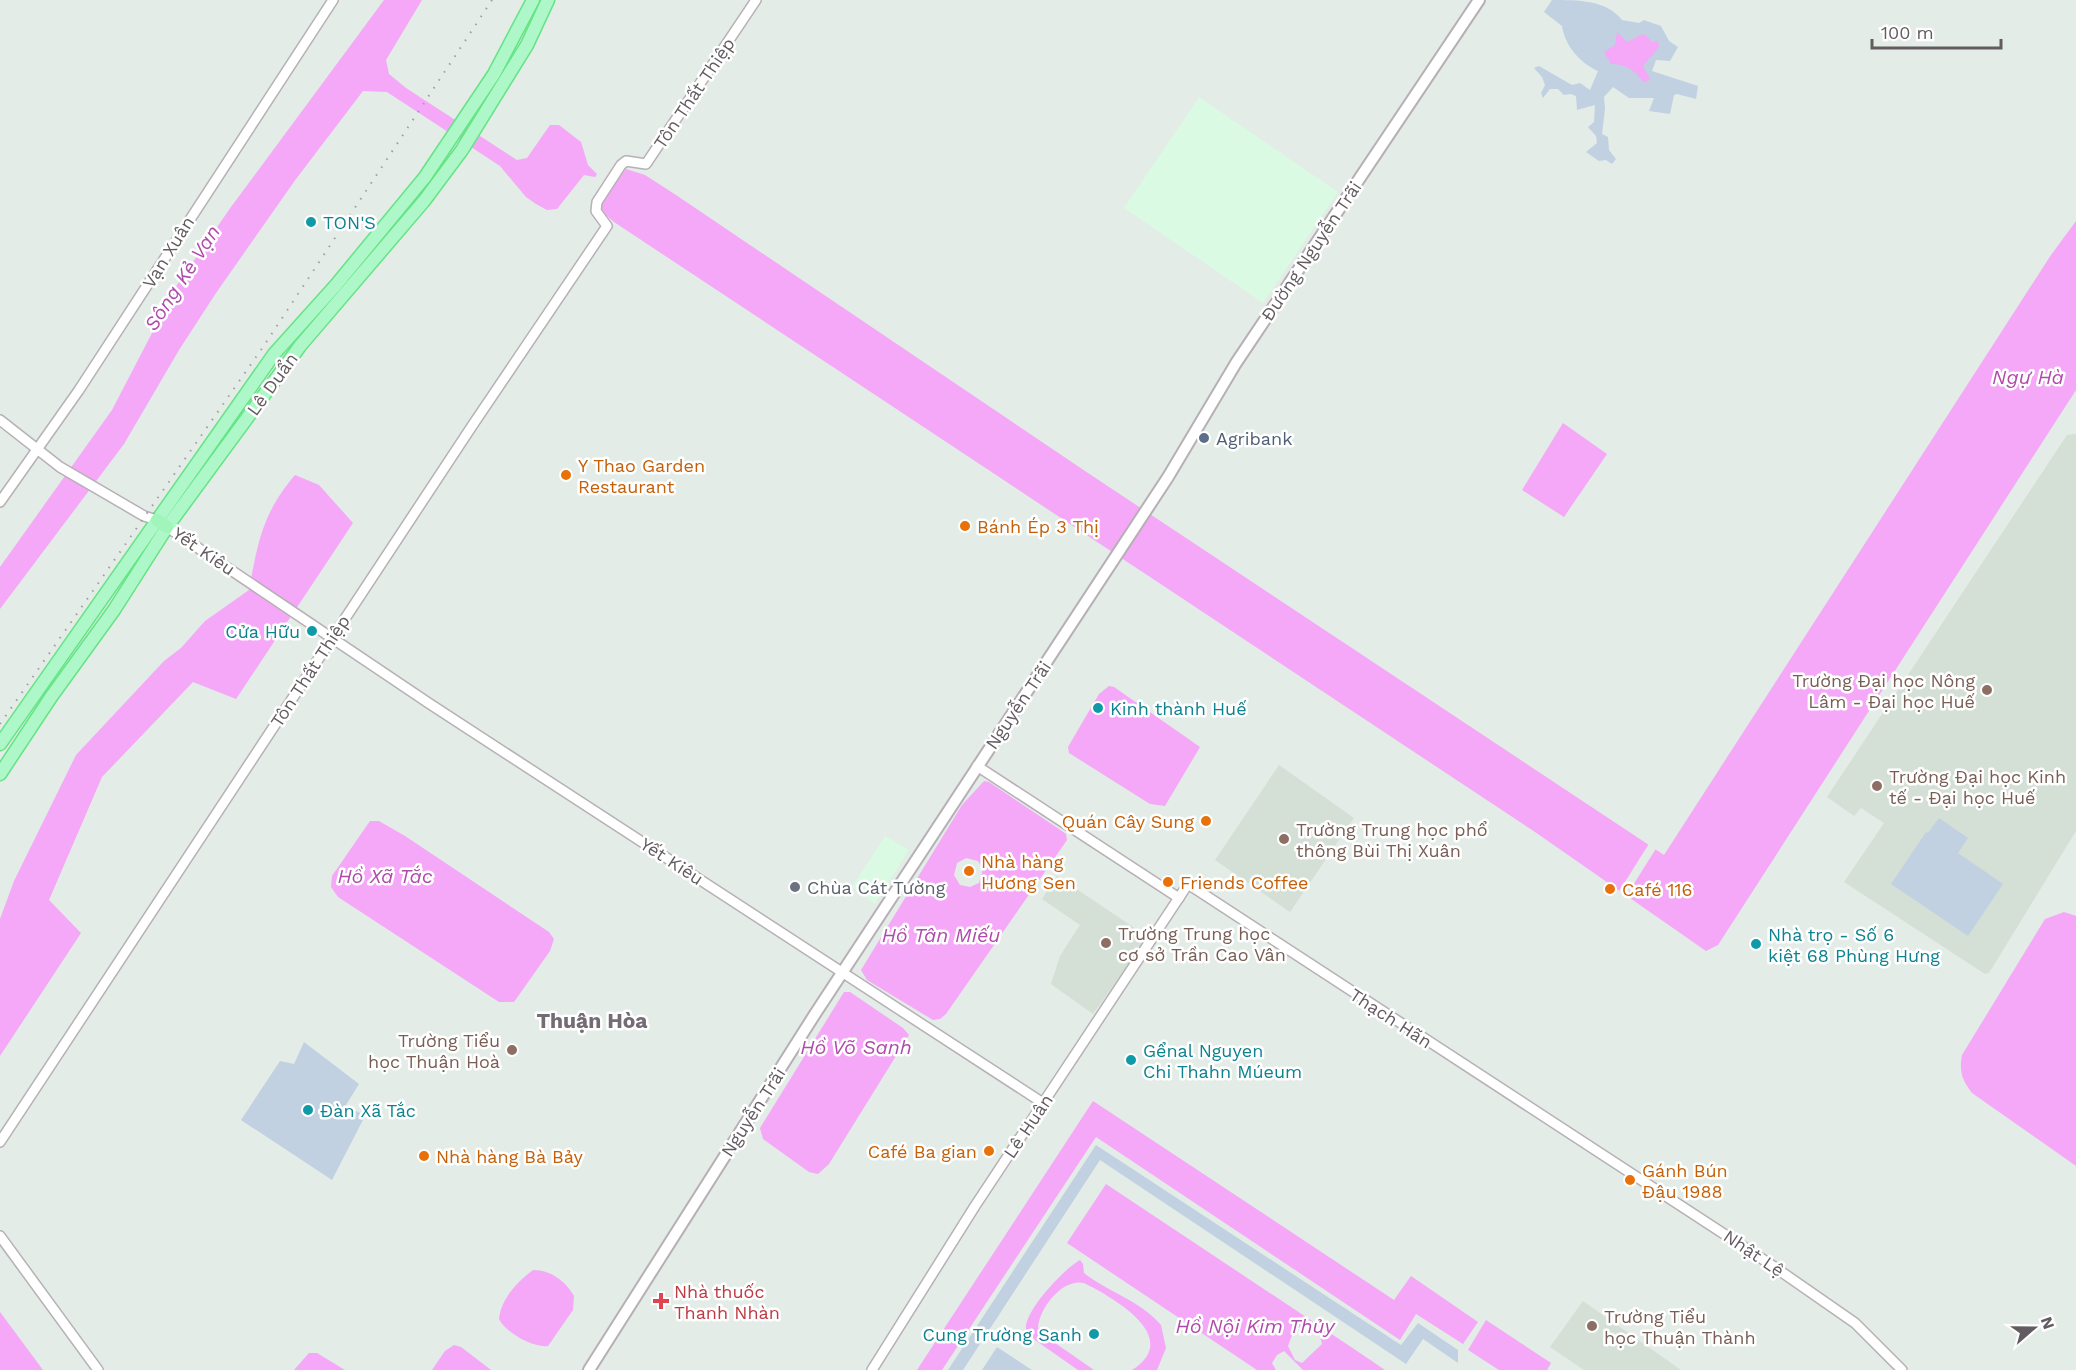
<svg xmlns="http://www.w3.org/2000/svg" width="2076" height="1370" font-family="'Work Sans',sans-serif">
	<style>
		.commercial { fill: #dafae3 }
		.education { fill: #d4dfd6 }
		.green { fill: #c1d1e2 }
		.water { fill: #f4a8f7; fill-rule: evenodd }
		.pier { fill: #e3ece6 }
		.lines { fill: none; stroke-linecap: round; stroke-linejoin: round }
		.tertiary-casing { stroke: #b7b0b6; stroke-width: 12 }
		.secondary-casing { stroke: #b7afb6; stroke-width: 14 }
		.primary-casing { stroke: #64e484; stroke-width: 15 }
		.trunk-casing { stroke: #15da3f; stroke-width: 15 }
		.tertiary { stroke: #fff; stroke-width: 9 }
		.secondary { stroke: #fff; stroke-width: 10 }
		.primary { stroke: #adf7c8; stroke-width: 12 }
		.trunk { stroke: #a0f5ba; stroke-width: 12 }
		.rail { stroke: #a19ea0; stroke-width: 2; stroke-dasharray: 1.5 8; stroke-linecap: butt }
		.culture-dot { fill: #0f9aa8; stroke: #fff; stroke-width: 2 }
		.service-dot { fill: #5c6f8a; stroke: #fff; stroke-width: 2 }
		.food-dot { fill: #e8710a; stroke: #fff; stroke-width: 2 }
		.education-dot { fill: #8d6e63; stroke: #fff; stroke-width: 2 }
		.worship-dot { fill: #6b7280; stroke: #fff; stroke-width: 2 }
		.health-dot { fill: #e0444e; stroke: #fff; stroke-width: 2 }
		.labels { text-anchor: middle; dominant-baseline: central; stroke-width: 5; stroke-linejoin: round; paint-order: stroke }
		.street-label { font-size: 18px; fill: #625b61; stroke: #fff }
		.culture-label { font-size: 18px; fill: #0d838f; stroke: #fff; text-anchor: start }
		.service-label { font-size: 18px; fill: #4e5e75; stroke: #fff; text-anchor: start }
		.food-label { font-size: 18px; fill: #c56008; stroke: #fff; text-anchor: start }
		.education-label { font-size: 18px; fill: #785e54; stroke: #fff; text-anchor: start }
		.worship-label { font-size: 18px; fill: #5b616d; stroke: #fff; text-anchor: start }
		.health-label { font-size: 18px; fill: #be3a42; stroke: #fff; text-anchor: start }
		.water-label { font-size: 20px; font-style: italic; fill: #af4bab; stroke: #fff }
		.quarter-label { font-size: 21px; font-weight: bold; fill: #746c74; stroke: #fff }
	</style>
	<rect width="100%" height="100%" fill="#e3ece6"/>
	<g class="commercial">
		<polygon points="1199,97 1338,192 1263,303 1124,208"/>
		<polygon points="885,836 909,850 875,904 852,887"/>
	</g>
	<g class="education">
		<polygon points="2076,434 2076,831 1989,973 1985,974 1844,882 1884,823 1861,808 1854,816 1827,797 2067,435"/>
		<polygon points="1279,765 1354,818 1290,912 1215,860"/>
		<polygon points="1057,876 1148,937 1093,1014 1051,984 1060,956 1080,925 1042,899"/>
		<polygon points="1583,1301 1681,1370 1584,1370 1550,1347"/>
	</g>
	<g class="green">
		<path d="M 1552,0 C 1578,0 1607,0 1622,20 L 1639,23 L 1644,20 L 1661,26 L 1669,41 L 1678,47 L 1670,61 L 1656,60 L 1652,71 L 1698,86 L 1696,99 L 1677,94 L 1674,95 L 1670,114 L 1649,111 L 1654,98 L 1629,98 L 1613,87 L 1604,97 L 1605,109 L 1602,134 L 1608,137 L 1609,150 L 1616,159 L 1612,164 L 1606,160 L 1599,161 L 1586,152 L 1597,143 L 1596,136 L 1588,127 L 1594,122 L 1595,105 L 1577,110 L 1576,96 L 1571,94 L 1564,95 L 1558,89 L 1550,89 L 1543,98 L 1541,93 L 1545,85 L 1542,77 L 1534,68 L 1539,66 L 1572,85 L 1580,83 L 1590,90 L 1598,71 C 1580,63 1565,46 1562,26 L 1544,12 Z"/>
		<polygon points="1939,818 1968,838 1958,853 2003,884 1968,936 1891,884 1926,832 1928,833"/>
		<polygon points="304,1042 359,1084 346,1105 365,1116 332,1180 241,1120 280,1061 294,1064"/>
		<polygon points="1096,1145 1401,1345 1418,1323 1458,1350 1458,1363 1423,1339 1406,1364 1100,1160 963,1370 948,1370"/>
		<polygon points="997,1347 1032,1370 982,1370"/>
	</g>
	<g class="water">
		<polygon points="384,0 422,0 386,60 389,74 406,88 517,160 527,158 550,125 559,125 581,142 588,165 597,174 595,177 584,175 557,209 547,210 536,204 526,197 500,166 387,92 363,91 296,179 216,293 179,350 124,444 0,609 0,567 112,410 177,285 231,207"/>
		<path d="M 1617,32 L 1627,42 L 1643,34 L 1648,37 L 1651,42 L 1658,41 L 1659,47 L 1643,66 L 1650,79 L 1648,81 L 1643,82 C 1635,70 1625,64 1611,64 L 1604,52 L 1615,45 Z"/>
		<polygon points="626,169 645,175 676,195 1088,473 1664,855 2051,255 2076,221 2076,390 1718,945 1706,951 1535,832 614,222 600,210 600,203"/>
		<polygon points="1563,423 1607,454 1564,517 1522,490"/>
		<path d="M 295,475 L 319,485 L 353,523 L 236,699 L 193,682 L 102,777 L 49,900 L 81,933 L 0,1056 L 0,919 L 14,881 L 76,755 L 164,661 L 181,648 L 205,621 L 249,590 C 258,542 262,514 295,475 Z"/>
		<polygon points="1109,686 1114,687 1200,747 1165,806 1150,804 1069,753 1068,747 1099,694"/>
		<path d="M 984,781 L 989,782 L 1059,829 L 1066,834 L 1067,840 L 946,1014 L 940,1019 L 933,1020 L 867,980 L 861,970 L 962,805 ZM 966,858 L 978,861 L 983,869 L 979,883 L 970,887 L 960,885 L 954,875 L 957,863 Z"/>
		<polygon points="370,821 379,821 405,836 549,932 554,939 550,951 514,1002 499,1002 338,897 331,887 332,876"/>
		<path d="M 2064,912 L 2076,916 L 2076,1166 L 1972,1093 C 1962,1080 1959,1071 1962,1055 L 2045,919 Z"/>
		<polygon points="844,992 850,992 903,1028 909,1035 829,1164 818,1174 809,1172 763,1139 760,1128"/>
		<polygon points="1093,1101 1394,1300 1411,1276 1478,1322 1463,1344 1416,1314 1400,1340 1096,1137 942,1370 917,1370"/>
		<path d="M 1106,1184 L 1357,1351 L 1385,1370 L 1303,1370 L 1284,1351 L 1277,1355 L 1272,1363 L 1276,1370 L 1257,1370 L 1067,1243 ZM 1307,1323 L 1320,1335 L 1322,1344 L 1302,1363 L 1295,1360 L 1288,1346 L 1294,1330 Z"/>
		<path d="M 1080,1260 L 1083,1264 L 1084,1273 C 1108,1292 1141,1301 1161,1325 L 1166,1348 L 1157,1370 L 1132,1370 C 1184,1337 1112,1297 1084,1283 C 1063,1278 1040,1307 1038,1327 L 1045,1336 L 1094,1370 L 1078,1370 L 1035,1340 L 1026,1330 C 1023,1312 1064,1269 1080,1260 Z"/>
		<path d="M 533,1270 C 551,1270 565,1281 574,1296 L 573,1310 L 548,1346 C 533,1348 506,1333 499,1319 C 501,1299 517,1282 533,1270 Z"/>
		<polygon points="0,1312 43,1370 0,1370"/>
		<polygon points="1486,1320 1551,1363 1547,1370 1499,1370 1468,1350"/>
		<polygon points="454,1345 461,1347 491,1370 432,1370 445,1351"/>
		<polygon points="309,1353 317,1353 345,1370 294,1370"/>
	</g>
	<polygon class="pier" points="1650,842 1657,847 1625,898 1618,893"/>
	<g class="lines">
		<defs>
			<g id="tertiary">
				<polyline points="0,420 60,467 144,516 157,520"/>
				<polyline points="0,502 79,390 333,0"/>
				<polyline points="167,527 430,704 1043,1103"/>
				<polyline points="977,766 1179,898"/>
				<polyline points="0,1142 472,426 607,226 596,211 597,202 621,165 626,161 646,164 756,0"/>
				<polyline points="0,1236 98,1370"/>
				<polyline points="872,1370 975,1206 1188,884 1773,1266 1855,1323 1902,1370"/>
			</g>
			<polyline id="secondary" points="589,1370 815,1014 1168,477 1236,363 1479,0"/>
			<g id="primary">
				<polyline points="0,744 274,354 336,285 425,177 494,74 533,0"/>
				<polyline points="0,774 51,697 114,610 167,527 300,346 424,201 462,150 527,45 548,0"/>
			</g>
			<polyline id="trunk" points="157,520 167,527"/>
		</defs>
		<use href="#tertiary" class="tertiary-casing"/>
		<use href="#secondary" class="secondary-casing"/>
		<use href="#primary" class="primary-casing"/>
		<use href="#trunk" class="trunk-casing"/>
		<use href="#tertiary" class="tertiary"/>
		<use href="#secondary" class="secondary"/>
		<use href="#primary" class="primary"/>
		<use href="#trunk" class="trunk"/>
		<polyline class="rail" points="0,724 263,347 492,0"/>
	</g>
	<g class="culture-dot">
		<circle cx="311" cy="222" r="6"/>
		<circle cx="312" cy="631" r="6"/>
		<circle cx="1098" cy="708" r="6"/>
		<circle cx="1756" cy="944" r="6"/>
		<circle cx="1131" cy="1060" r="6"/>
		<circle cx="308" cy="1110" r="6"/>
		<circle cx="1094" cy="1334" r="6"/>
	</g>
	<circle class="service-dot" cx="1204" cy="438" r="6"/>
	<g class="food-dot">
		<circle cx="566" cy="475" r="6"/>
		<circle cx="965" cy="526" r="6"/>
		<circle cx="1206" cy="821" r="6"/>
		<circle cx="969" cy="871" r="6"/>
		<circle cx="1168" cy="882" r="6"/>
		<circle cx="1610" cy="889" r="6"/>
		<circle cx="989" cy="1151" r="6"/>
		<circle cx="424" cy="1156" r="6"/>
		<circle cx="1630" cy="1180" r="6"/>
	</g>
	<g class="education-dot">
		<circle cx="1987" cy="690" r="6"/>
		<circle cx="1877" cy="786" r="6"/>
		<circle cx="1284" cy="839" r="6"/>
		<circle cx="1106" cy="943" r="6"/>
		<circle cx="512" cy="1050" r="6"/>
		<circle cx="1592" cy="1326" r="6"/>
	</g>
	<circle class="worship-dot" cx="795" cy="887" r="6"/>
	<path class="health-dot" d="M658 1292h6v6h6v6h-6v6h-6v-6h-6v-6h6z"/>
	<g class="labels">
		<g class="street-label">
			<text transform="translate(694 93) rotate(-56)">Tôn Thất Thiệp</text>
			<text transform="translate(1311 251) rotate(-56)">Đường Nguyễn Trãi</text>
			<text transform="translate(168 252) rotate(-58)">Vạn Xuân</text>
			<text transform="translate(272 384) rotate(-54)">Lê Duẩn</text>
			<text transform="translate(204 551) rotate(34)">Yết Kiêu</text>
			<text transform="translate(310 671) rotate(-57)">Tôn Thất Thiệp</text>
			<text transform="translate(1018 705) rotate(-56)">Nguyễn Trãi</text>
			<text transform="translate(672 861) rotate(33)">Yết Kiêu</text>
			<text transform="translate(1391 1018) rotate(33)">Thạch Hãn</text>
			<text transform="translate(753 1112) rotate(-57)">Nguyễn Trãi</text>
			<text transform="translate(1028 1126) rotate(-56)">Lê Huân</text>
			<text transform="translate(1754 1253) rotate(34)">Nhật Lệ</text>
		</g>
		<g class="culture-label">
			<text x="323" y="222">TON'S</text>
			<text x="300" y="631" text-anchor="end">Cửa Hữu</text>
			<text x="1110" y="708">Kinh thành Huế</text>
			<text x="1768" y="934">Nhà trọ - Số 6<tspan x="1768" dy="21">kiệt 68 Phùng Hưng</tspan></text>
			<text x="1143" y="1050">Gểnal Nguyen<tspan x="1143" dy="21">Chi Thahn Múeum</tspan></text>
			<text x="320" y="1110">Đàn Xã Tắc</text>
			<text x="1082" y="1334" text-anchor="end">Cung Trường Sanh</text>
		</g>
		<g class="service-label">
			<text x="1216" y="438">Agribank</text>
		</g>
		<g class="food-label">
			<text x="578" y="465">Y Thao Garden<tspan x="578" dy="21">Restaurant</tspan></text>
			<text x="977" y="526">Bánh Ép 3 Thị</text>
			<text x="1194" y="821" text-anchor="end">Quán Cây Sung</text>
			<text x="981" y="861">Nhà hàng<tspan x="981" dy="21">Hương Sen</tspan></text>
			<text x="1180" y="882">Friends Coffee</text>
			<text x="1622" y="889">Café 116</text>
			<text x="977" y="1151" text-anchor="end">Café Ba gian</text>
			<text x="436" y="1156">Nhà hàng Bà Bảy</text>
			<text x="1642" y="1170">Gánh Bún<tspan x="1642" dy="21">Đậu 1988</tspan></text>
		</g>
		<g class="education-label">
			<text x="1975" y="680" text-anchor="end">Trường Đại học Nông<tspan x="1975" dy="21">Lâm - Đại học Huế</tspan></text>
			<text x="1889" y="776">Trường Đại học Kinh<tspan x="1889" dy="21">tế - Đại học Huế</tspan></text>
			<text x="1296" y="829">Trường Trung học phổ<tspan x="1296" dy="21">thông Bùi Thị Xuân</tspan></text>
			<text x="1118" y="933">Trường Trung học<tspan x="1118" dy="21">cơ sở Trần Cao Vân</tspan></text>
			<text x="500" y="1040" text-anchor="end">Trường Tiểu<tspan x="500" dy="21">học Thuận Hoà</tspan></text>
			<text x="1604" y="1316">Trường Tiểu<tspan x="1604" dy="21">học Thuận Thành</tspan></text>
		</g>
		<g class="worship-label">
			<text x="807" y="887">Chùa Cát Tường</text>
		</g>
		<g class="health-label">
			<text x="674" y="1291">Nhà thuốc<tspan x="674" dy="21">Thanh Nhàn</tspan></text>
		</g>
		<g class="water-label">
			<text transform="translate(182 278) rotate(-57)">Sông Kẻ Vạn</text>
			<text x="2028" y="377">Ngự Hà</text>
			<text x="385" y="876">Hồ Xã Tắc</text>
			<text x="941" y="935">Hồ Tân Miếu</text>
			<text x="856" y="1047">Hồ Võ Sanh</text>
			<text x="1255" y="1326">Hồ Nội Kim Thủy</text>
		</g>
		<g class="quarter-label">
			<text x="592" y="1020">Thuận Hòa</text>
		</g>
	</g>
	<g transform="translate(2034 1328) rotate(70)" stroke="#ffffff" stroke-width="4.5" paint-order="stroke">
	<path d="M0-4.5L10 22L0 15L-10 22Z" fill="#625b61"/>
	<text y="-9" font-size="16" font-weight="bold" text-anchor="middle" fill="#625b61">N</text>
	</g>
	<path d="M1872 39v9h129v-9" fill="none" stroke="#625b61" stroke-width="3"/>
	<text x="1881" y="39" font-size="18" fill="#625b61" stroke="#ffffff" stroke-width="4.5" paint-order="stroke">100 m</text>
</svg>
